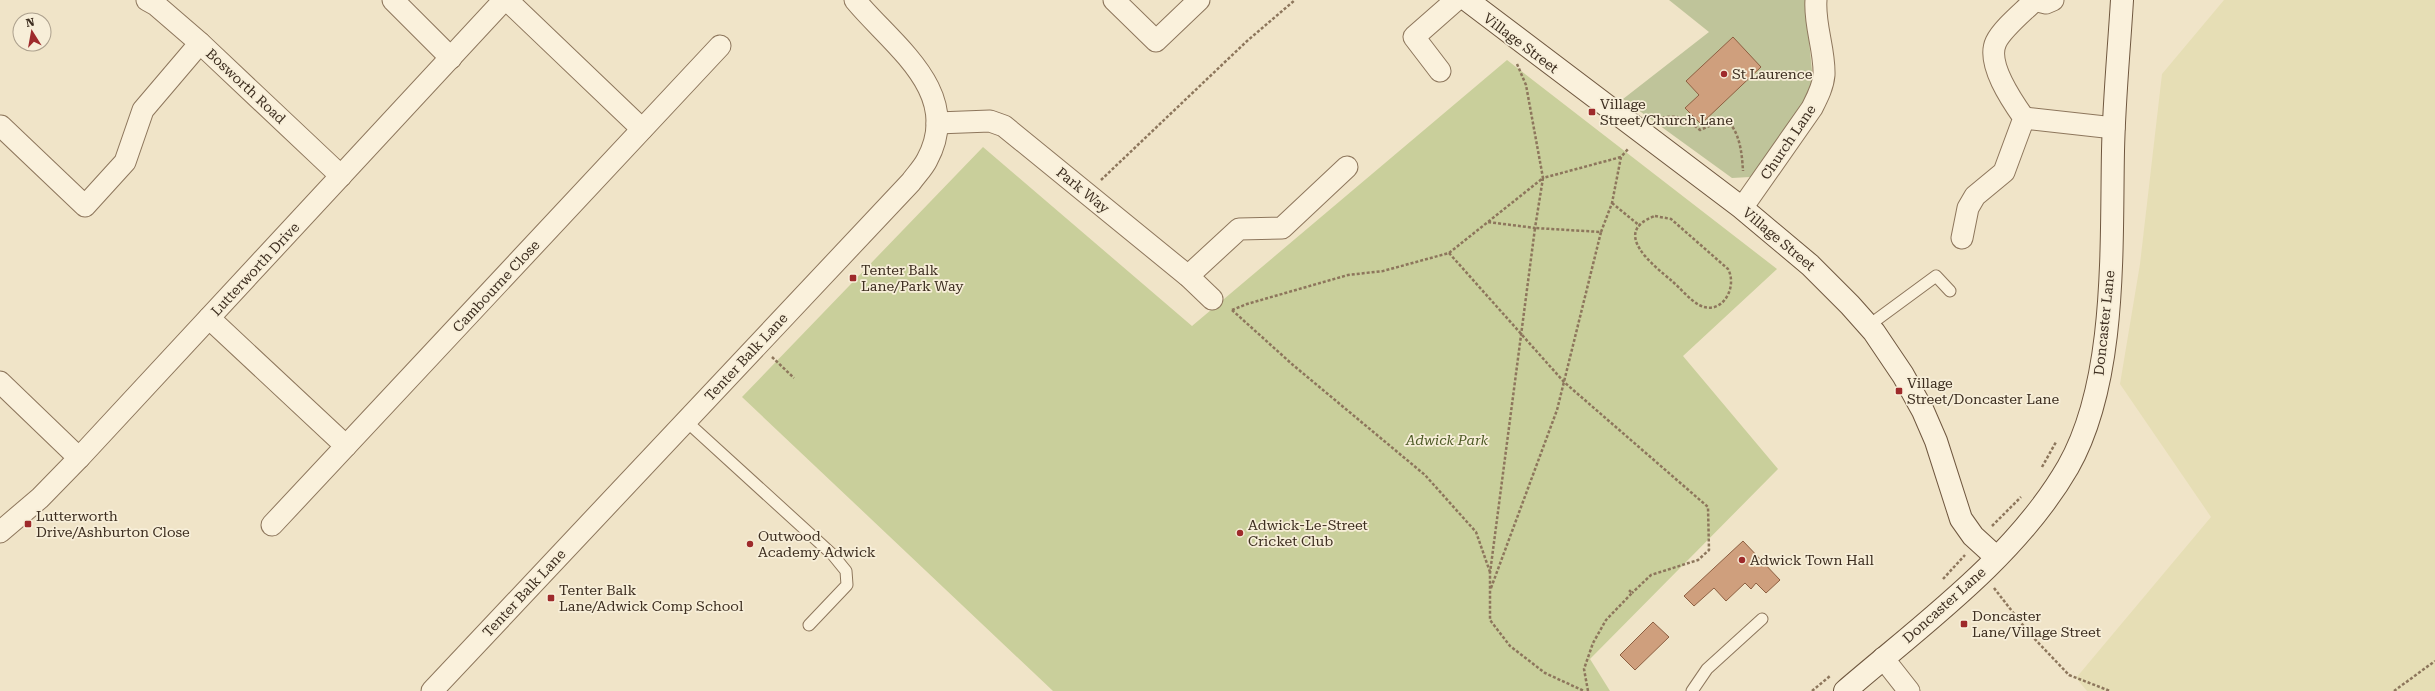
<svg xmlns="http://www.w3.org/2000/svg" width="2435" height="691" font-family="'Roboto Serif',serif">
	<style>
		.farmland { fill: #e6deb5 }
		.green { fill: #c9cf9b }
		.cemetery { fill: #bfc49a }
		.building { fill: #cf9f7d; stroke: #8d5f41 }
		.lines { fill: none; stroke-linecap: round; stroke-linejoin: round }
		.lane-casing { stroke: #8d765c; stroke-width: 13 }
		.street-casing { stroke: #8d765c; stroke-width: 23 }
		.secondary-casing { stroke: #6f573f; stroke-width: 24 }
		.path { stroke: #8d765c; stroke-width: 2.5; stroke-dasharray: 3 2; stroke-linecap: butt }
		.lane { stroke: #faf1dc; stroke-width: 11 }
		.street { stroke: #faf1dc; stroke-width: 21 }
		.secondary { stroke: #faf1dc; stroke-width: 22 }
		.poi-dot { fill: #9e2a2b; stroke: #f7eed8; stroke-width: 1.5 }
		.labels { text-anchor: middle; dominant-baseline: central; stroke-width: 3.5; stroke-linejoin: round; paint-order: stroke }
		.street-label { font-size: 14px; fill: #3d2e20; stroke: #f7eed8 }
		.poi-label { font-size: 14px; fill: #3d2e20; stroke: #f7eed8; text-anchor: start }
		.park-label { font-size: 14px; font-style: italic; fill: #4d5a26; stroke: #f7eed8 }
	</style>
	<rect width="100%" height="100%" fill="#f0e4c8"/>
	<polygon class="farmland" points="2224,0 2435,0 2435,691 2087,691 2076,678 2211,517 2120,384 2140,264 2162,74"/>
	<polygon class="green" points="1507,60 1777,269 1683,356 1778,469 1590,659 1610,691 1053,691 742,397 983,147 1192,326"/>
	<polygon class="cemetery" points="1669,0 1805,0 1814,91 1763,165 1750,177 1732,178 1623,99 1709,32"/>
	<g class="building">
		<polygon points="1733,37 1761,67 1701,124 1685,108 1699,95 1686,81"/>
		<polygon points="1743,541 1780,580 1766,593 1756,583 1751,589 1745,583 1726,601 1714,588 1694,606 1684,596"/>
		<polygon points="1653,622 1669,637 1635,670 1620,655"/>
	</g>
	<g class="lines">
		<defs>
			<g id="lane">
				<polyline points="1868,326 1936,276 1950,291"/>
				<polyline points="686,421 833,555 846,571 847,585 809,625"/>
				<polyline points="1692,691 1707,669 1762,619"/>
			</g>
			<g id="street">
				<polyline points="147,0 156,5 200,43 341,176"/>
				<polyline points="393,0 451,58"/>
				<polyline points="507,0 642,129"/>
				<polyline points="1114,0 1156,41 1199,0"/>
				<polyline points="2033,0 2046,3 2053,0"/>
				<polyline points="1440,71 1414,37 1456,0"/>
				<polyline points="2024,118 2114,128"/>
				<polyline points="937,123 990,121 1004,126 1188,276 1212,299"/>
				<polyline points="1,126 85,206 125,162 143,110 200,43"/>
				<path d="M 1742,208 L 1812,108 C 1817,98 1823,87 1824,75 C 1825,50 1814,25 1816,0"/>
				<path d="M 1962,238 L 1968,208 L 1975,196 L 2004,172 L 2024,118 C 2012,101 1986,63 1996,42 C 2002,29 2023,12 2034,1"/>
				<polyline points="1188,276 1239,229 1282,228 1347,167"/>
				<polyline points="209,318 346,446"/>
				<polyline points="0,382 79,458"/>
				<polyline points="272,525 720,46"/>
				<polyline points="0,532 40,498 79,458 504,0"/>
				<polyline points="1883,658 1909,691"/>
				<path d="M 432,691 L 911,182 C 916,175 923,168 927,160 C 964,92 892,45 855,0"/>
			</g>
			<g id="secondary">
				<polyline points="1467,0 1742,208 1810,265 1850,305 1874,332 1903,375 1923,411 1936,441 1961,519 1973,536 1996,557"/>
				<path d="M 1845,691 C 1923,624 2016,557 2068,467 C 2117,381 2111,248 2113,151 C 2114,101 2119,50 2122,0"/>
			</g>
		</defs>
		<use href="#lane" class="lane-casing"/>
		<use href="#street" class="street-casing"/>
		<use href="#secondary" class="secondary-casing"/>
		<g class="path">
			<polyline points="1517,64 1526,85 1543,178 1621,157"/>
			<path d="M 1657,119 C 1677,114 1684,117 1700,130 L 1725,119 C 1740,130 1742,154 1743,171"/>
			<polyline points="1101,180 1247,41 1295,0"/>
			<polyline points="1612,203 1640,226"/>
			<path d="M 1655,216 L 1671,219 L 1728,269 C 1738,287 1722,317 1699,305 C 1690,300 1680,288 1672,281 C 1653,265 1610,232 1655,216 Z"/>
			<polyline points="1601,232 1612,203 1621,157 1629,148"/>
			<polyline points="1449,253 1564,382 1708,507 1709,550 1698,560 1651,575 1632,593"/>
			<polyline points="1232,310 1247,304 1348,275 1383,271 1449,253 1543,178 1535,228 1488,222"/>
			<polyline points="1232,310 1293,365 1425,475 1476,532 1490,572"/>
			<polyline points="772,357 794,378"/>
			<polyline points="2042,467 2056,442"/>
			<polyline points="1992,526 2021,497"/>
			<polyline points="1943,579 1965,555"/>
			<polyline points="1491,588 1557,410 1601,232 1535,228 1490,573 1490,620 1510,646 1545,673 1584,691"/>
			<polyline points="1994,588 2029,633 2069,675 2110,691"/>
			<polyline points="1588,691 1584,669 1593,643 1606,620 1632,593 1628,589"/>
			<polyline points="1812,691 1830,676"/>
			<polyline points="2394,691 2435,661"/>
		</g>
		<use href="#lane" class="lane"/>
		<use href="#street" class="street"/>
		<use href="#secondary" class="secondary"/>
	</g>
	<g class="poi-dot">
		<circle cx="1724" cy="74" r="4"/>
		<rect x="1588" y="108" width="8" height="8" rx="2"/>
		<rect x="849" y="274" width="8" height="8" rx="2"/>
		<rect x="1895" y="387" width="8" height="8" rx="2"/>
		<rect x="24" y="520" width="8" height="8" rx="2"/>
		<circle cx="1240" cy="533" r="4"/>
		<circle cx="750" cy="544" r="4"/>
		<circle cx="1742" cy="560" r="4"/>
		<rect x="547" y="594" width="8" height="8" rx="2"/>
		<rect x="1960" y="620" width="8" height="8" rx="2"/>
	</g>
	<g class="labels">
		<g class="street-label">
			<text transform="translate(1521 43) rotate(37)">Village Street</text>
			<text transform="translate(246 86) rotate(43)">Bosworth Road</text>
			<text transform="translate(1788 142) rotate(-56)">Church Lane</text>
			<text transform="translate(1083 190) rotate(39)">Park Way</text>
			<text transform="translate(1779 239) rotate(40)">Village Street</text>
			<text transform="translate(255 269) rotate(-47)">Lutterworth Drive</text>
			<text transform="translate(496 286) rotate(-47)">Cambourne Close</text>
			<text transform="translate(2104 323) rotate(-84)">Doncaster Lane</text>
			<text transform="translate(746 357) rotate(-47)">Tenter Balk Lane</text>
			<text transform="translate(524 593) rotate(-47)">Tenter Balk Lane</text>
			<text transform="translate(1944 605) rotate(-42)">Doncaster Lane</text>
		</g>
		<g class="poi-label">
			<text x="1732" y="74">St Laurence</text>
			<text x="1600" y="104">Village<tspan x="1600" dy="16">Street/Church Lane</tspan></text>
			<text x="861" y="270">Tenter Balk<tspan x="861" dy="16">Lane/Park Way</tspan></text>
			<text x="1907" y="383">Village<tspan x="1907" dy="16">Street/Doncaster Lane</tspan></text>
			<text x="36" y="516">Lutterworth<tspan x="36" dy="16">Drive/Ashburton Close</tspan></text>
			<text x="1248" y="525">Adwick-Le-Street<tspan x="1248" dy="16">Cricket Club</tspan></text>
			<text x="758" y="536">Outwood<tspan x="758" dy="16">Academy Adwick</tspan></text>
			<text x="1750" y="560">Adwick Town Hall</text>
			<text x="559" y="590">Tenter Balk<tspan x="559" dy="16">Lane/Adwick Comp School</tspan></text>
			<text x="1972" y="616">Doncaster<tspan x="1972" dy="16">Lane/Village Street</tspan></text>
		</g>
		<g class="park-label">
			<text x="1447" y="440">Adwick Park</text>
		</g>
	</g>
	<g transform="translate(32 32) rotate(349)"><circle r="19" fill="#f7eed8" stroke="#ada18e"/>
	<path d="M0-3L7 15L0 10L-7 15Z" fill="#9e2a2b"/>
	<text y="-6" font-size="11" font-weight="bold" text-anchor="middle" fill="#3d2e20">N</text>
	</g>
</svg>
